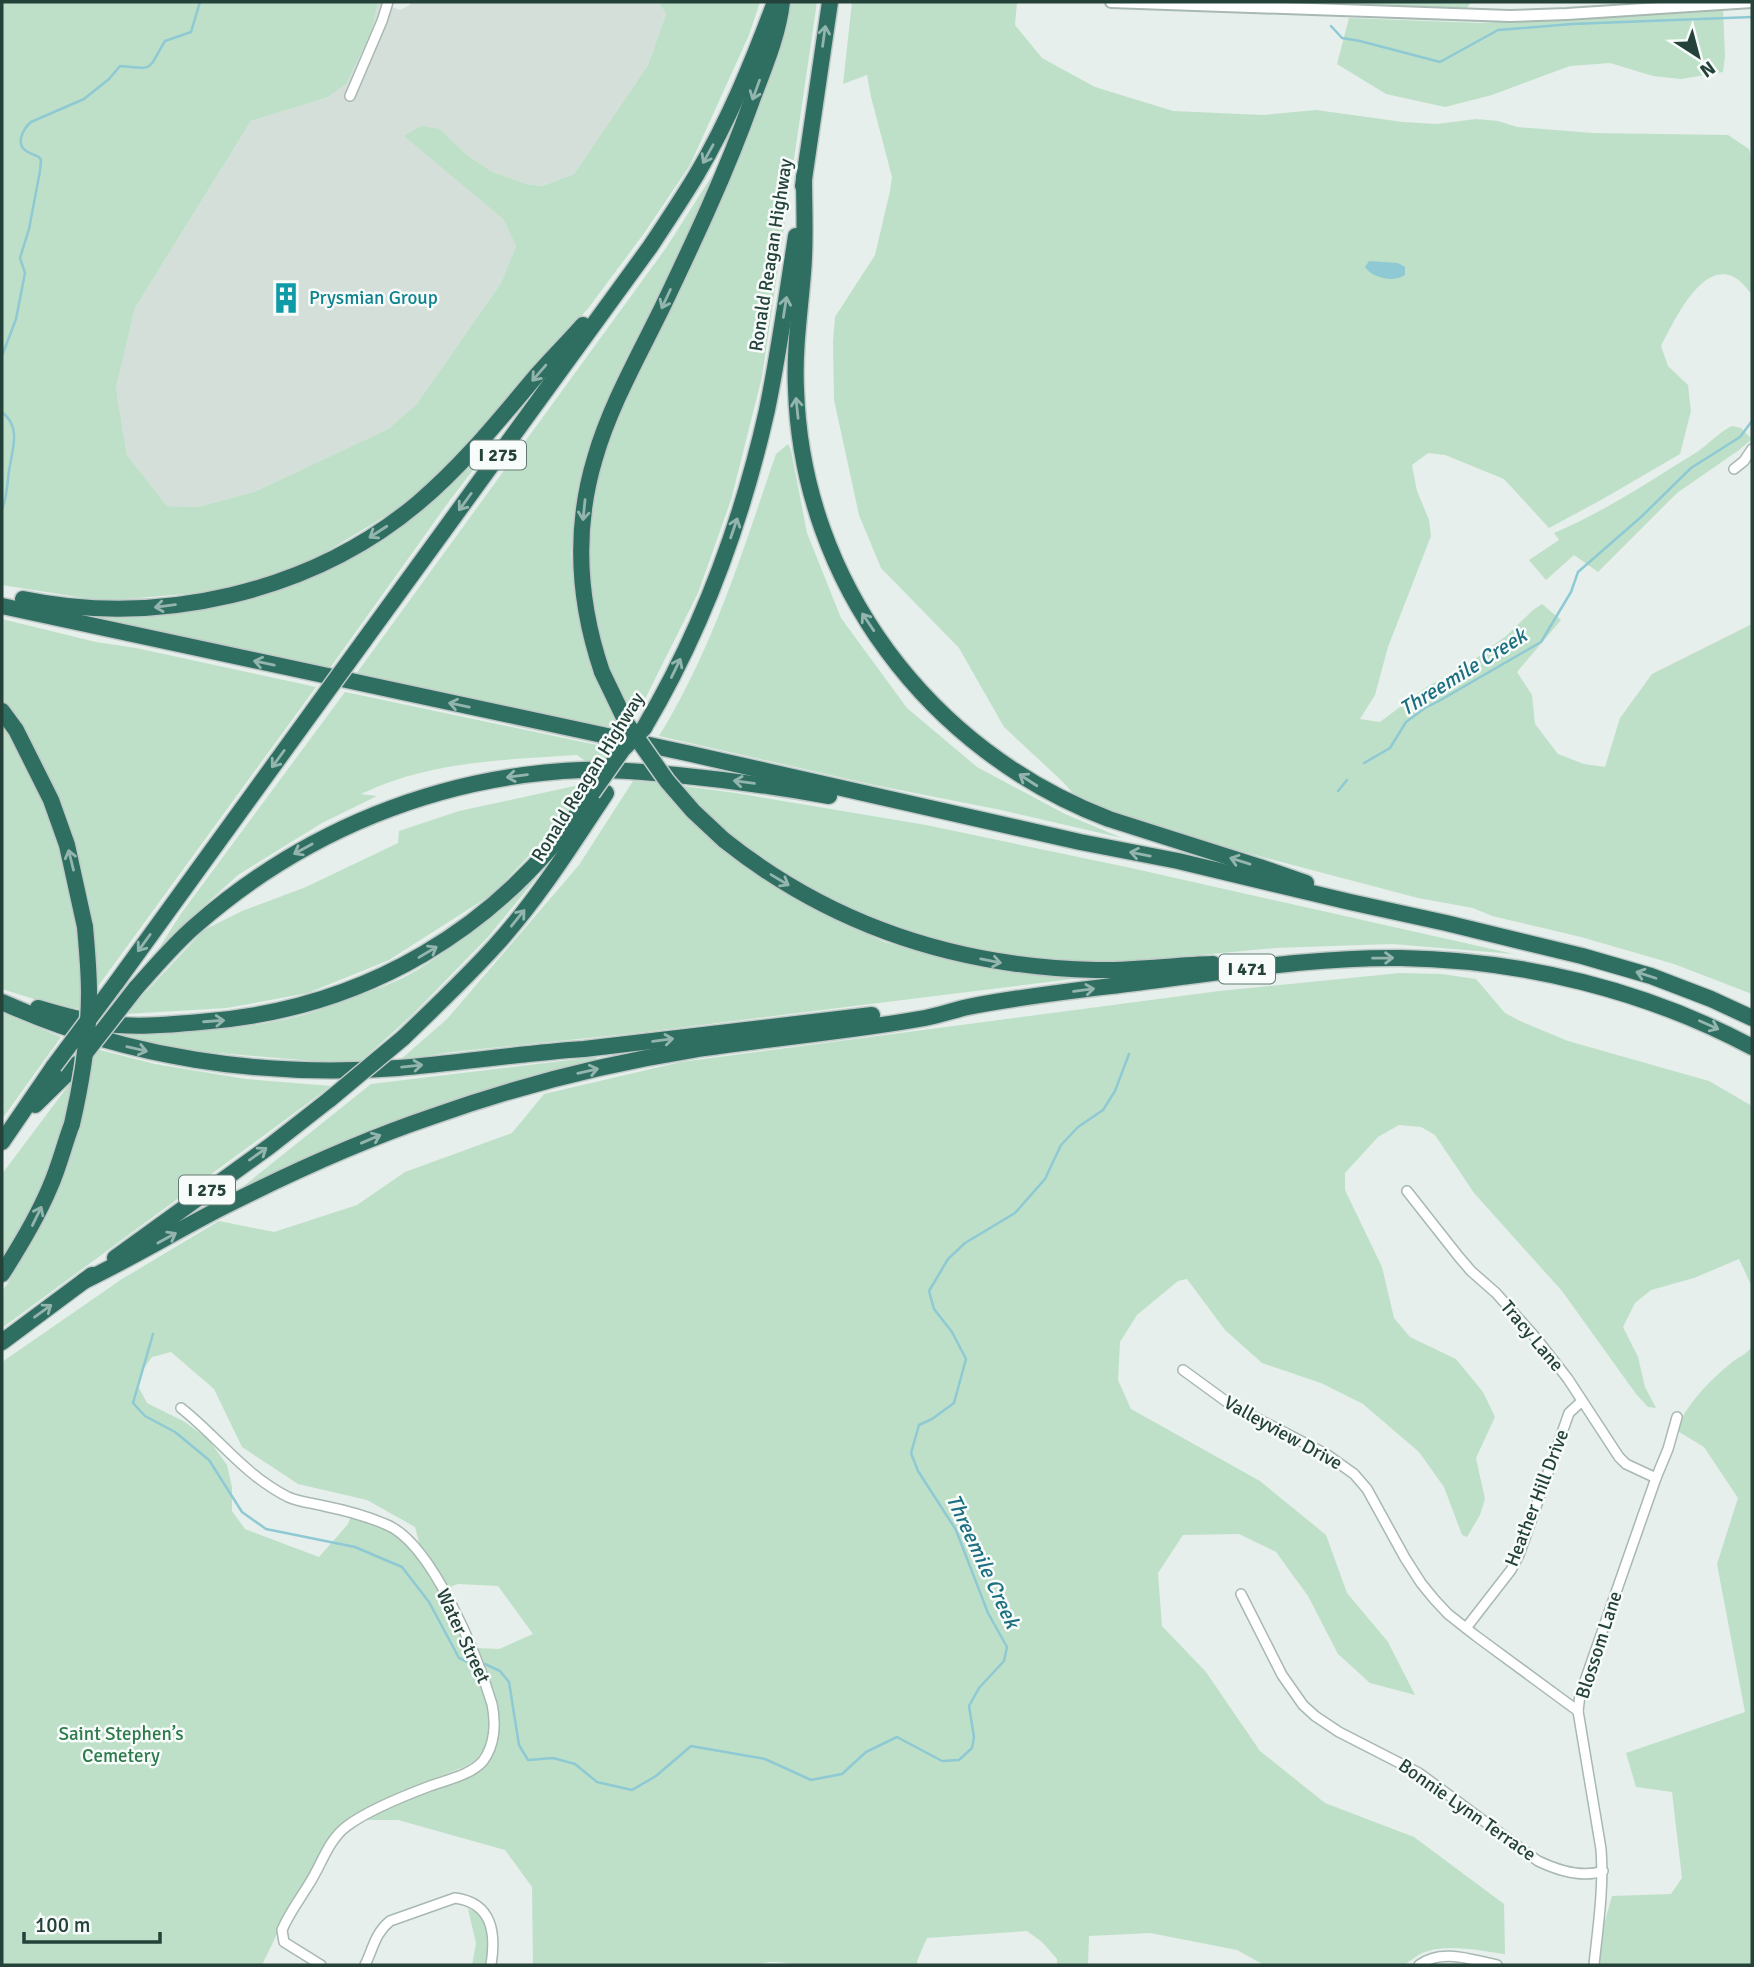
<svg xmlns="http://www.w3.org/2000/svg" width="1754" height="1967" font-family="Signika,sans-serif">
	<style>
		.built { fill: #d4dfda }
		.green { fill: #bfe0c8 }
		.water { fill: #8ec9d4 }
		.lines { fill: none; stroke-linecap: round; stroke-linejoin: round }
		.stream { stroke: #8ec9d4; stroke-width: 2.5 }
		.minor-casing { stroke: #a8b8b2; stroke-width: 12 }
		.tertiary-casing { stroke: #a8b8b2; stroke-width: 14 }
		.motorway-casing { stroke: #c2cac8; stroke-width: 19 }
		.minor { stroke: #fff; stroke-width: 9 }
		.tertiary { stroke: #fff; stroke-width: 10 }
		.motorway { stroke: #2f6f62; stroke-width: 16 }
		.motorway-bridge-casing { stroke: #c2cac8; stroke-width: 19; stroke-linecap: butt }
		.motorway-bridge { stroke: #2f6f62; stroke-width: 16 }
		.oneway { stroke: #93b5ae }
		.labels { text-anchor: middle; dominant-baseline: central; stroke-width: 5; stroke-linejoin: round; paint-order: stroke }
		.shield { fill: #f7fbf9; stroke: #637a73; stroke-width: 2 }
		.shield-label { font-size: 18px; font-weight: bold; fill: #24423a }
		.street-label { font-size: 19px; fill: #24423a; stroke: #f7fbf9 }
		.culture-label { font-size: 19px; fill: #0d838f; stroke: #f7fbf9; text-anchor: start }
		.park-label { font-size: 19px; fill: #2d7a4b; stroke: #f7fbf9 }
		.water-label { font-size: 21px; font-style: italic; fill: #1c6f80; stroke: #f7fbf9 }
	</style>
	<rect width="100%" height="100%" fill="#e6efeb"/>
	<polygon class="built" points="378,2 400,10 410,5 411,2 658,2 666,14 648,65 574,174 542,186 526,184 491,171 467,155 440,129 405,135 503,219 516,246 501,283 416,405 388,429 254,492 197,507 167,506 127,455 116,388 135,308 251,121 326,98 372,30"/>
	<g class="green">
		<polygon points="2,2 378,2 372,30 346,84 326,98 251,121 135,308 116,388 127,455 167,506 197,507 254,492 388,429 416,405 501,283 516,246 503,219 404,136 421,126 440,129 467,155 491,171 526,184 542,186 574,174 648,65 666,14 658,2 760,2 749,35 690,165 645,232 590,306 478,436 409,502 309,562 221,591 102,601 2,585"/>
		<polygon points="791,2 817,2 762,377 731,500 698,593 644,701 632,720 606,667 593,614 587,538 599,466 624,399 753,122"/>
		<path d="M 852,2 L 1017,2 L 1015,25 L 1042,58 L 1095,87 L 1173,111 L 1263,115 L 1316,110 L 1403,122 L 1437,124 L 1476,119 L 1498,121 L 1517,127 L 1593,133 L 1728,135 L 1749,149 L 1752,162 L 1752,295 C 1749,291 1745,286 1741,282 C 1705,251 1674,322 1661,346 L 1668,366 L 1688,385 L 1691,411 L 1680,454 L 1601,500 L 1549,528 L 1504,479 L 1445,455 L 1428,453 L 1412,465 L 1417,491 L 1429,520 L 1431,536 L 1388,647 L 1375,695 L 1360,719 L 1380,722 L 1425,688 L 1467,665 L 1506,636 L 1533,610 L 1542,604 L 1561,620 L 1517,672 L 1532,695 L 1535,724 L 1558,754 L 1584,764 L 1605,767 L 1620,718 L 1652,674 L 1752,624 L 1752,994 L 1674,964 L 1581,937 L 1492,916 L 1473,908 L 1418,898 L 1156,829 L 1075,796 L 1064,783 L 1004,727 L 959,648 L 881,568 L 859,515 L 834,400 L 833,341 L 835,317 L 875,255 L 890,191 L 892,177 L 871,97 L 867,75 L 843,84 Z"/>
		<polygon points="1298,2 1471,2 1467,8"/>
		<polygon points="1723,9 1725,56 1723,72 1681,79 1653,76 1610,63 1570,66 1492,95 1445,107 1386,94 1337,64 1349,18 1481,23"/>
		<polygon points="722,160 691,231 622,367 582,475 571,553 577,608 592,669 622,729 561,718 356,674 666,248"/>
		<path d="M 1732,426 L 1741,428 L 1752,439 L 1739,450 L 1677,493 L 1598,572 L 1574,555 L 1546,580 L 1529,560 L 1559,540 L 1554,533 C 1604,512 1650,481 1697,452 C 1709,444 1719,432 1732,426 Z"/>
		<polygon points="490,441 493,444 450,500 330,668 79,613 227,603 424,507 452,483"/>
		<path d="M 788,444 L 791,450 L 807,533 L 841,618 L 907,708 L 977,767 L 1065,814 L 1122,838 L 1001,810 L 874,785 L 659,736 C 713,649 743,550 776,454 Z"/>
		<polygon points="2,619 96,642 136,648 316,687 96,989 92,926 88,896 69,828 25,731 2,701"/>
		<path d="M 345,692 L 616,749 L 607,763 L 585,761 L 577,755 C 503,760 429,761 361,794 L 377,796 L 322,823 L 238,875 L 174,933 L 158,950 L 180,915 Z"/>
		<polygon points="2,723 9,732 48,807 67,862 80,924 84,1006 80,1009 53,1005 2,989"/>
		<polygon points="597,778 566,816 494,893 389,960 308,993 227,1008 125,1014 204,930 242,911 306,887 398,843 399,831 459,811 579,785"/>
		<polygon points="633,781 657,782 703,831 750,871 818,910 884,942 946,959 1014,972 1088,977 637,1033 452,1052 400,1060 447,1019 579,865"/>
		<polygon points="675,785 736,793 926,825 1131,868 1514,954 1392,944 1274,948 1104,964 1018,960 921,939 845,911 767,865 728,837"/>
		<path d="M 538,876 L 488,937 L 412,1015 L 360,1062 L 348,1064 L 184,1050 L 109,1033 L 113,1029 C 175,1035 242,1031 303,1015 C 318,1011 333,1004 348,999 C 371,991 396,983 417,970 C 461,943 499,910 538,876 Z"/>
		<path d="M 1400,973 L 1442,974 L 1476,979 L 1505,1013 L 1520,1021 L 1568,1041 L 1709,1081 L 1752,1106 L 1752,1287 L 1739,1259 L 1694,1278 L 1651,1290 L 1635,1303 L 1623,1327 L 1638,1357 L 1645,1387 L 1656,1408 L 1648,1407 L 1636,1394 L 1562,1291 L 1474,1193 L 1435,1135 L 1421,1127 L 1399,1125 L 1378,1137 L 1345,1173 L 1345,1190 L 1382,1267 L 1394,1318 L 1410,1337 L 1456,1359 L 1483,1392 L 1495,1417 L 1476,1458 L 1485,1499 L 1480,1515 L 1467,1537 L 1462,1535 L 1444,1487 L 1419,1452 L 1363,1404 L 1321,1383 L 1262,1363 L 1225,1330 L 1187,1279 L 1178,1281 L 1137,1315 L 1120,1342 L 1118,1380 L 1131,1409 L 1260,1481 L 1326,1535 L 1347,1593 L 1388,1642 L 1415,1695 L 1370,1683 L 1338,1654 L 1308,1596 L 1276,1552 L 1239,1534 L 1183,1535 L 1158,1573 L 1162,1626 L 1206,1672 L 1260,1751 L 1325,1803 L 1414,1837 L 1504,1904 L 1505,1954 C 1481,1951 1452,1944 1428,1951 C 1419,1953 1412,1960 1404,1965 L 1264,1965 L 1237,1950 L 1150,1933 L 1089,1936 L 1088,1965 L 1057,1965 L 1057,1959 L 1042,1942 L 1027,1931 L 927,1938 L 917,1961 L 918,1965 L 797,1965 C 785,1962 768,1960 757,1965 L 533,1965 L 532,1887 L 505,1850 L 398,1820 L 364,1820 L 391,1806 L 469,1775 L 496,1742 L 498,1709 L 476,1648 L 499,1649 L 533,1634 L 498,1586 L 458,1584 L 445,1589 L 421,1550 L 415,1527 L 367,1500 L 298,1484 L 242,1447 L 214,1389 L 171,1352 L 152,1357 L 141,1372 L 138,1386 L 147,1403 L 185,1422 L 209,1440 L 227,1465 L 232,1487 L 232,1511 L 245,1529 L 319,1557 L 348,1524 L 351,1516 L 390,1529 L 400,1537 L 418,1559 L 445,1602 L 466,1642 L 484,1690 L 490,1719 L 488,1742 L 477,1759 L 466,1766 L 426,1782 L 356,1815 L 336,1831 L 279,1930 L 262,1965 L 2,1965 L 2,1362 L 122,1279 L 219,1221 L 274,1232 L 357,1205 L 405,1172 L 512,1133 L 544,1094 L 681,1062 L 1219,991 Z"/>
		<polygon points="2,1012 61,1037 2,1119"/>
		<polygon points="96,1049 155,1064 246,1079 331,1086 2,1328 2,1291 8,1283 51,1206 80,1129 91,1055"/>
		<polygon points="596,1057 598,1063 463,1099 346,1140 230,1197 371,1084"/>
		<polygon points="77,1074 52,1172 2,1265 2,1174"/>
		<path d="M 1752,1346 L 1752,1965 L 1598,1965 L 1603,1928 L 1612,1896 L 1671,1894 L 1682,1878 L 1672,1792 L 1636,1787 L 1626,1753 L 1745,1712 L 1717,1564 L 1738,1498 L 1704,1447 L 1676,1430 C 1687,1404 1709,1381 1731,1363 C 1739,1356 1747,1355 1752,1346 Z"/>
		<polygon points="468,1909 480,1914 487,1926 488,1965 472,1965 476,1943"/>
	</g>
	<path class="water" d="M 1369,261 L 1398,263 L 1405,267 L 1405,275 C 1394,283 1372,278 1365,267 Z"/>
	<g class="lines">
		<g class="stream">
			<polyline points="1331,26 1342,38 1360,41 1440,62 1498,30 1572,24 1752,17"/>
			<path d="M 2,356 L 16,319 L 25,273 L 20,258 L 29,229 L 40,171 L 41,160 L 39,157 C 35,155 31,154 28,152 C 14,145 23,129 31,122 L 84,99 L 109,79 L 120,66 C 156,70 147,70 165,41 L 191,32 L 200,2"/>
			<path d="M 2,412 C 22,428 12,449 9,471 C 7,485 7,497 2,510"/>
			<polyline points="1364,763 1390,748 1406,722 1425,708 1439,701 1541,642 1571,592 1578,572 1641,517 1691,468 1740,437 1752,421"/>
			<polyline points="1338,791 1347,780"/>
			<polyline points="153,1334 133,1403 145,1416 175,1432 209,1460 242,1512 266,1529 355,1547 402,1567 429,1602 459,1658 472,1664"/>
			<polyline points="485,1664 500,1671 509,1682 519,1745 528,1760 553,1758 575,1764 597,1782 632,1790 656,1776 691,1746 765,1759 811,1780 842,1774 866,1752 897,1737 942,1761 959,1760 972,1748 974,1737 969,1706 979,1688 1004,1661 1007,1647 988,1613 956,1530 918,1471 911,1453 919,1425 932,1419 954,1403 966,1359 952,1332 934,1309 929,1291 948,1259 965,1243 1015,1213 1045,1179 1061,1145 1078,1127 1103,1110 1115,1091 1129,1054"/>
		</g>
		<defs>
			<g id="minor">
				<polyline points="350,96 382,21 388,2"/>
				<polyline points="1734,469 1744,461 1752,449"/>
				<polyline points="1407,1191 1459,1257 1471,1271 1496,1293 1536,1338 1568,1379 1619,1457 1626,1464 1656,1478"/>
				<polyline points="1183,1370 1231,1405 1326,1454 1354,1474 1367,1489 1405,1558 1421,1583 1434,1599 1448,1614 1476,1636 1578,1711"/>
				<path d="M 181,1408 C 219,1438 243,1474 288,1497 C 299,1502 312,1503 324,1506 C 344,1510 366,1516 385,1524 C 432,1541 478,1658 492,1704 C 496,1723 495,1745 483,1761 C 471,1775 446,1780 430,1786 C 406,1795 367,1811 347,1826 C 328,1840 322,1864 309,1884 C 300,1899 289,1913 282,1930 L 284,1942 L 321,1965"/>
				<path d="M 1241,1594 L 1282,1675 L 1303,1705 L 1315,1716 L 1339,1732 L 1419,1773 L 1538,1861 C 1557,1870 1583,1878 1603,1871"/>
				<polyline points="1466,1628 1511,1570 1519,1555 1569,1413 1582,1401"/>
				<path d="M 365,1965 C 373,1949 375,1933 390,1921 L 455,1898 C 493,1903 496,1934 491,1965"/>
				<path d="M 1419,1965 C 1442,1948 1472,1960 1497,1965"/>
				<path d="M 1594,1965 C 1598,1926 1604,1888 1601,1849 L 1578,1711 L 1580,1695 L 1656,1478 L 1668,1449 L 1677,1417"/>
			</g>
			<polyline id="tertiary" points="1111,2 1510,16 1567,14 1752,2"/>
			<g id="motorway">
				<path d="M 804,177 C 804,209 806,241 803,273 C 800,311 794,350 796,389 C 802,583 930,751 1109,819 L 1260,867 L 1306,883"/>
				<polyline points="803,186 830,2"/>
				<path d="M 23,599 C 158,627 311,593 418,503 C 463,465 499,420 537,375 C 552,358 568,342 583,325"/>
				<polyline points="2,606 691,754 1080,842 1178,861 1350,902 1446,923 1582,956 1651,976 1711,999 1752,1018"/>
				<path d="M 363,642 L 650,247 C 666,223 682,199 697,174 C 729,120 753,61 775,2"/>
				<path d="M 602,672 C 578,601 573,531 595,458 C 610,406 638,357 662,308 C 694,241 726,173 751,103 C 763,70 778,37 782,2"/>
				<polyline points="2,711 16,730 51,800 67,845 85,927"/>
				<path d="M 644,728 C 702,630 742,521 767,410 C 779,352 787,294 796,236"/>
				<path d="M 724,840 C 832,926 959,967 1096,970 C 1135,971 1174,965 1213,964"/>
				<polyline points="116,983 318,704"/>
				<path d="M 136,988 C 155,967 173,945 195,926 C 303,831 438,776 581,770 C 613,769 645,772 677,775 C 728,780 778,787 829,796"/>
				<path d="M 2,1002 C 125,1058 263,1078 398,1068 C 460,1063 522,1053 584,1049 L 872,1015"/>
				<path d="M 38,1008 C 58,1014 79,1020 100,1023 C 132,1028 167,1025 200,1022 C 364,1010 501,929 592,793"/>
				<path d="M 403,1038 C 434,1008 466,978 495,946 C 537,900 571,846 606,793"/>
				<polyline points="35,1105 77,1064"/>
				<polyline points="2,1142 54,1066"/>
				<polyline points="115,1258 270,1146 330,1099"/>
				<path d="M 2,1274 C 20,1246 37,1218 50,1187 C 59,1167 64,1145 72,1124"/>
				<path d="M 84,1281 C 132,1258 176,1231 223,1207 C 290,1173 360,1141 431,1117 C 515,1087 604,1064 692,1050 C 770,1038 848,1032 925,1018 C 940,1015 954,1010 968,1007 C 1033,994 1100,988 1166,979 C 1244,969 1322,957 1401,958 C 1522,960 1645,990 1752,1047"/>
				<polyline points="2,1342 92,1275"/>
			</g>
		</defs>
		<use href="#minor" class="minor-casing"/>
		<use href="#tertiary" class="tertiary-casing"/>
		<use href="#motorway" class="motorway-casing"/>
		<use href="#minor" class="minor"/>
		<use href="#tertiary" class="tertiary"/>
		<use href="#motorway" class="motorway"/>
		<defs>
			<g id="motorway-bridge">
				<polyline points="602,672 627,724 667,781 693,811 724,840"/>
				<polyline points="318,704 363,642"/>
				<polyline points="592,793 623,749 644,728"/>
				<polyline points="86,1052 136,988"/>
				<polyline points="54,1066 116,983"/>
				<polyline points="330,1099 403,1038"/>
				<path d="M 72,1124 C 82,1081 89,1037 89,993 C 89,971 87,949 85,927"/>
			</g>
		</defs>
		<use href="#motorway-bridge" class="motorway-bridge-casing"/>
		<use href="#motorway-bridge" class="motorway-bridge"/>
	</g>
	<defs><path id="oneway-shaft" d="M-6 0H5M1.5-3L5.5 0L1.5 3" fill="none" stroke-width="1.6" stroke-linecap="round" stroke-linejoin="round" transform="scale(1.75)"/></defs>
	<g class="oneway">
		<use href="#oneway-shaft" transform="translate(824 36) rotate(-82)"/>
		<use href="#oneway-shaft" transform="translate(756 90) rotate(110)"/>
		<use href="#oneway-shaft" transform="translate(708 154) rotate(119)"/>
		<use href="#oneway-shaft" transform="translate(666 299) rotate(115)"/>
		<use href="#oneway-shaft" transform="translate(785 307) rotate(-81)"/>
		<use href="#oneway-shaft" transform="translate(539 373) rotate(131)"/>
		<use href="#oneway-shaft" transform="translate(797 408) rotate(-96)"/>
		<use href="#oneway-shaft" transform="translate(465 502) rotate(126)"/>
		<use href="#oneway-shaft" transform="translate(584 510) rotate(96)"/>
		<use href="#oneway-shaft" transform="translate(734 528) rotate(-71)"/>
		<use href="#oneway-shaft" transform="translate(378 532) rotate(147)"/>
		<use href="#oneway-shaft" transform="translate(165 606) rotate(173)"/>
		<use href="#oneway-shaft" transform="translate(868 622) rotate(-124)"/>
		<use href="#oneway-shaft" transform="translate(264 663) rotate(-168)"/>
		<use href="#oneway-shaft" transform="translate(676 668) rotate(-64)"/>
		<use href="#oneway-shaft" transform="translate(459 705) rotate(-168)"/>
		<use href="#oneway-shaft" transform="translate(278 759) rotate(126)"/>
		<use href="#oneway-shaft" transform="translate(517 776) rotate(172)"/>
		<use href="#oneway-shaft" transform="translate(1028 780) rotate(-147)"/>
		<use href="#oneway-shaft" transform="translate(744 782) rotate(-172)"/>
		<use href="#oneway-shaft" transform="translate(303 849) rotate(151)"/>
		<use href="#oneway-shaft" transform="translate(1140 854) rotate(-169)"/>
		<use href="#oneway-shaft" transform="translate(71 860) rotate(-104)"/>
		<use href="#oneway-shaft" transform="translate(1240 861) rotate(-163)"/>
		<use href="#oneway-shaft" transform="translate(780 880) rotate(31)"/>
		<use href="#oneway-shaft" transform="translate(518 918) rotate(-51)"/>
		<use href="#oneway-shaft" transform="translate(144 943) rotate(126)"/>
		<use href="#oneway-shaft" transform="translate(428 952) rotate(-31)"/>
		<use href="#oneway-shaft" transform="translate(1383 958) rotate(-1)"/>
		<use href="#oneway-shaft" transform="translate(991 961) rotate(11)"/>
		<use href="#oneway-shaft" transform="translate(1646 975) rotate(-162)"/>
		<use href="#oneway-shaft" transform="translate(1084 990) rotate(-8)"/>
		<use href="#oneway-shaft" transform="translate(214 1021) rotate(-4)"/>
		<use href="#oneway-shaft" transform="translate(1709 1025) rotate(24)"/>
		<use href="#oneway-shaft" transform="translate(663 1040) rotate(-7)"/>
		<use href="#oneway-shaft" transform="translate(137 1049) rotate(13)"/>
		<use href="#oneway-shaft" transform="translate(412 1066) rotate(-6)"/>
		<use href="#oneway-shaft" transform="translate(588 1071) rotate(-13)"/>
		<use href="#oneway-shaft" transform="translate(371 1139) rotate(-23)"/>
		<use href="#oneway-shaft" transform="translate(258 1154) rotate(-35)"/>
		<use href="#oneway-shaft" transform="translate(37 1216) rotate(-64)"/>
		<use href="#oneway-shaft" transform="translate(167 1238) rotate(-29)"/>
		<use href="#oneway-shaft" transform="translate(43 1311) rotate(-36)"/>
	</g>
	<defs>
		<symbol id="building-bare" viewBox="-9 -9 18 18"><path d="M-4-6H4V6H1V3H-1V6H-4ZM-2.5-4.3h1.7v1.8h-1.7ZM.8-4.3h1.7v1.8H.8ZM-2.5-1h1.7V.8h-1.7ZM.8-1h1.7V.8H.8Z" fill="#0f9aa8" stroke="#f7fbf9" stroke-width="2.5" paint-order="stroke"/></symbol>
	</defs>
	<g fill-rule="evenodd">
		<use href="#building-bare" x="264" y="276" width="44" height="44"/>
	</g>
	<g class="labels">
		<g class="shield">
			<rect x="470" y="440.5" width="56" height="29" rx="5"/>
			<rect x="1219" y="954.5" width="56" height="29" rx="5"/>
			<rect x="179" y="1175.5" width="56" height="29" rx="5"/>
		</g>
		<g class="shield-label">
			<text x="498" y="455">I 275</text>
			<text x="1247" y="969">I 471</text>
			<text x="207" y="1190">I 275</text>
		</g>
		<g class="street-label">
			<text transform="translate(771 255) rotate(-81)">Ronald Reagan Highway</text>
			<text transform="translate(588 777) rotate(-58)">Ronald Reagan Highway</text>
			<text transform="translate(1532 1336) rotate(50)">Tracy Lane</text>
			<text transform="translate(1283 1433) rotate(29)">Valleyview Drive</text>
			<text transform="translate(1537 1498) rotate(-69)">Heather Hill Drive</text>
			<text transform="translate(463 1636) rotate(65)">Water Street</text>
			<text transform="translate(1599 1645) rotate(-72)">Blossom Lane</text>
			<text transform="translate(1467 1810) rotate(35)">Bonnie Lynn Terrace</text>
		</g>
		<g class="culture-label">
			<text x="309" y="298">Prysmian Group</text>
		</g>
		<g class="park-label">
			<text x="121" y="1734">Saint Stephen’s<tspan x="121" dy="22">Cemetery</tspan></text>
		</g>
		<g class="water-label">
			<text transform="translate(1463 672) rotate(-32)">Threemile Creek</text>
			<text transform="translate(983 1561) rotate(65)">Threemile Creek</text>
		</g>
	</g>
	<rect width="1754" height="1967" fill="none" stroke="#24423a" stroke-width="7"/>
	<g transform="translate(1698 56) rotate(144)" stroke="#f7fbf9" stroke-width="5" paint-order="stroke">
	<path d="M0-5L12 26L0 18L-12 26Z" fill="#24423a"/>
	<text y="-10" font-size="19" font-weight="bold" text-anchor="middle" fill="#24423a">N</text>
	</g>
	<path d="M24 1932v10h136v-10" fill="none" stroke="#24423a" stroke-width="3.5"/>
	<text x="35" y="1932" font-size="21" fill="#24423a" stroke="#f7fbf9" stroke-width="5" paint-order="stroke">100 m</text>
</svg>
